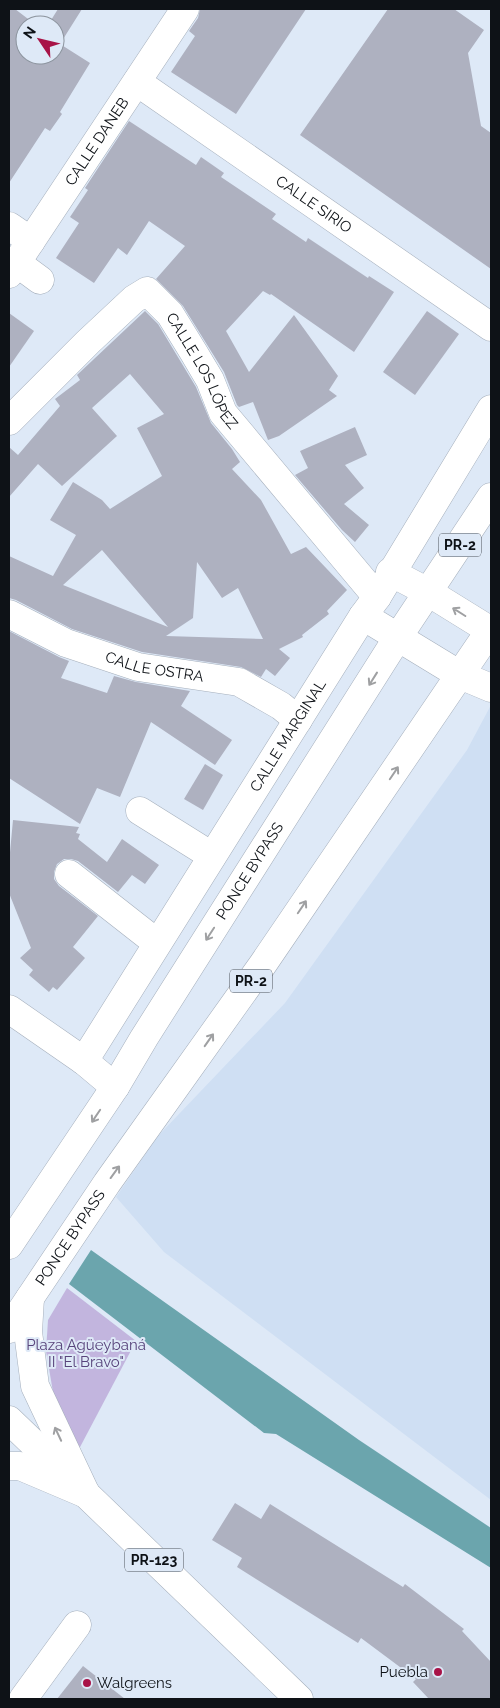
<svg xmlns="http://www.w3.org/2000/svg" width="500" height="1708" font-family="Raleway,sans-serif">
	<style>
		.built { fill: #cfdff3 }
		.green { fill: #c2b5de }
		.water { fill: #6ba5ad }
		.building { fill: #aeb1c0; fill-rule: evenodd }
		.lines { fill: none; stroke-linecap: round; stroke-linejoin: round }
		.minor-casing { stroke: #a5afbc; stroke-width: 29 }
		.major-casing { stroke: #a5afbc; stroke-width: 29 }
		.highway-casing { stroke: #a5afbc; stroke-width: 29 }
		.minor { stroke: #fff; stroke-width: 28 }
		.major { stroke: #fff; stroke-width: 28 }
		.highway { stroke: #fff; stroke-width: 28 }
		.oneway { stroke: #9fa0a2 }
		.poi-dot { fill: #a81347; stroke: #dee9f7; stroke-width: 2 }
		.labels { text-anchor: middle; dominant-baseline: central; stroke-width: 4; stroke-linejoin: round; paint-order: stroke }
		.shield { fill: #dee9f7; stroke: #4c525a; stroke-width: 1 }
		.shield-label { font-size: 14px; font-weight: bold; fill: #0e1217 }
		.street-label { font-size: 15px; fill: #0e1217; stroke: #dee9f7 }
		.park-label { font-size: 15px; fill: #58447b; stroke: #dee9f7 }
		.poi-label { font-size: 15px; fill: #0e1217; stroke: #dee9f7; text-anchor: end }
	</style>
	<rect width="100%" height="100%" fill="#dee9f7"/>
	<polygon class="built" points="491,705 491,1500 164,1252 116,1197 158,1136 285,1003 467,750"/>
	<polygon class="green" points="67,1288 136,1341 79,1449 53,1392 46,1351 48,1320"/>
	<polygon class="water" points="91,1250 359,1440 491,1528 491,1568 276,1434 264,1433 69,1284"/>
	<g class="building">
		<polygon points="9,9 15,9 36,25 25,25 25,55 55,55 55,25 48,25 58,9 82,9 60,44 90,63 60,112 62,114 50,131 45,128 9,183"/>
		<polygon points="200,9 306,9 236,114 171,72 195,36 189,31 198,18"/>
		<polygon points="388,9 454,9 484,30 468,53 481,126 491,133 491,269 300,135"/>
		<polygon points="129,121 196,165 201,157 224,173 221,177 276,214 272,219 306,242 308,238 368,278 369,276 394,292 354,352 271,294 270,295 263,291 226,331 249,372 294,315 338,376 329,390 337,396 279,436 268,440 253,402 239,407 237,405 224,372 183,306 156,279 185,246 149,221 127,255 118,248 94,283 56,258 79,223 70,217 88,190 85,188"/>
		<path d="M 145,311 L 158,324 L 196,387 L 211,423 L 232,449 L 240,462 L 232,469 L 261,500 L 291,554 L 306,547 L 347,590 L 327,611 L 329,614 L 302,635 L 303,637 L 279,649 L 290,658 L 275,676 L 266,669 L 261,677 L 241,667 L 142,652 L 72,629 L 16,600 L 9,598 L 9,556 L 53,576 L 76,535 L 50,520 L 73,482 L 102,500 L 110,509 L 162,476 L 137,428 L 164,414 L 130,374 L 92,408 L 117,436 L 62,486 L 38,464 L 9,497 L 9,447 L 18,455 L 60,406 L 55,399 L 80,380 L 77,375 ZM 102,550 L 168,627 L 63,585 ZM 197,562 L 222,598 L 238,588 L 263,639 L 166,636 L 193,618 Z"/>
		<polygon points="427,311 459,334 415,395 383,372"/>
		<polygon points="9,313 34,331 9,367"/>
		<polygon points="355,427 367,455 345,465 364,488 344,504 369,525 355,542 342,530 295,475 308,468 300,451"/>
		<polygon points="9,631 59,657 69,661 61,678 107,693 114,676 136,682 190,691 181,706 232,740 215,765 151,722 120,797 97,788 80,824 9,778"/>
		<polygon points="205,764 223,775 203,810 184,799"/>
		<polygon points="13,820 79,827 76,833 80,834 78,839 107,862 122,839 159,865 145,884 132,875 118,892 78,861 71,859 64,859 57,864 54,872 54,879 59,886 98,916 73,947 85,958 57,990 53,987 49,992 29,975 33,970 20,958 31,948 9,893 9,863"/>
		<polygon points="235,1503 261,1519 270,1504 403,1587 405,1584 464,1629 462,1631 491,1662 491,1699 429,1699 413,1682 416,1679 361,1638 358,1643 237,1567 242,1558 212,1540"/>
		<polygon points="83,1666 125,1699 57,1699"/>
	</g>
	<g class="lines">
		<defs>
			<g id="minor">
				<path id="s1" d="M 137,82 L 491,327"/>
				<polyline points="9,226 31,241"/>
				<polyline points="17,263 40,280"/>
				<path id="s2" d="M 9,274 L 185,9"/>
				<path id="s3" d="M 9,421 L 88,342 L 134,299 L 147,291 L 170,314 L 194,353 L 210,380 L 223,413 L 377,597"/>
				<polyline points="390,572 428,592 491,631"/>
				<path id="s4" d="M 9,614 L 66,643 L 138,667 L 239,682 L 281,706 L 298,720"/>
				<polyline points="363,616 460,675 491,688"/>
				<polyline points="140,811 212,856"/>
				<polyline points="69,874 157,943"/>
				<polyline points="9,1009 84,1061 115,1087"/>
				<path id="s5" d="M 84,1061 L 363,616 L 377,597 L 491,409"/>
				<polyline points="23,1699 77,1625"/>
			</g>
			<polyline id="major" points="9,1420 299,1699"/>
			<g id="highway">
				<path id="s6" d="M 9,1245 L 115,1087 L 144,1038 L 398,637 L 491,497"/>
				<polyline points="30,1298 28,1332 35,1386 86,1494"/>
				<path id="s7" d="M 9,1329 L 107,1183 L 263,964 L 491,629"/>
				<polyline points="9,1466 20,1466 86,1494"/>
			</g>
		</defs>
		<use href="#minor" class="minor-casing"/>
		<use href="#major" class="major-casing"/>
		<use href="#highway" class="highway-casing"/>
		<use href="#minor" class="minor"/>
		<use href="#major" class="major"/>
		<use href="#highway" class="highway"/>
	</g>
	<defs><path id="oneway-shaft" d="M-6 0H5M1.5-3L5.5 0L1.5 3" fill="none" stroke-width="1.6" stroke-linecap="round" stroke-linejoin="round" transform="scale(1.25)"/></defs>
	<g class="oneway">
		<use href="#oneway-shaft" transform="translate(459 612) rotate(-148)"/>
		<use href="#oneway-shaft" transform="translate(373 679) rotate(122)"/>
		<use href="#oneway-shaft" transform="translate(394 773) rotate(-56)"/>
		<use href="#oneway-shaft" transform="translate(302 907) rotate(-56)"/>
		<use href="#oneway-shaft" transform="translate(210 934) rotate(123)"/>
		<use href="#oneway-shaft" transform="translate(209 1040) rotate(-55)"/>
		<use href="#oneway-shaft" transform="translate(96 1116) rotate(124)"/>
		<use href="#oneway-shaft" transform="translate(115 1172) rotate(-54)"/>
		<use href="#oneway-shaft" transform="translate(58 1434) rotate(-115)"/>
	</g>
	<g class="poi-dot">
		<circle cx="438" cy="1672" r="5"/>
		<circle cx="87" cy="1683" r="5"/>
	</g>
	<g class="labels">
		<g class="shield">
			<rect x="439" y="533.5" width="42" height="23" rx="4"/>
			<rect x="230" y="969.5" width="42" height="23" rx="4"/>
			<rect x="125" y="1548.5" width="58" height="23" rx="4"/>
		</g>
		<g class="shield-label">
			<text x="460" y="545">PR-2</text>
			<text x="251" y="981">PR-2</text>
			<text x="154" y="1560">PR-123</text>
		</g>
		<g class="street-label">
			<text stroke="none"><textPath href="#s2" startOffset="159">CALLE DANEB</textPath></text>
			<text stroke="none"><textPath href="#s1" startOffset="215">CALLE SIRIO</textPath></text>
			<text stroke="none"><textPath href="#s3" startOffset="288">CALLE LOS LÓPEZ</textPath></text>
			<text stroke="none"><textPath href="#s4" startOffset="156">CALLE OSTRA</textPath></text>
			<text stroke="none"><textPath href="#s5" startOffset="384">CALLE MARGINAL</textPath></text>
			<text stroke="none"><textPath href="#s6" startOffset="445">PONCE BYPASS</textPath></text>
			<text stroke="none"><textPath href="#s7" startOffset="110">PONCE BYPASS</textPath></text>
		</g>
		<g class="park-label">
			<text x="86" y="1345">Plaza Agüeybaná<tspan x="86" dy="17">II "El Bravo"</tspan></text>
		</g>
		<g class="poi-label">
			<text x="428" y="1672">Puebla</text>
			<text x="97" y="1683" text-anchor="start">Walgreens</text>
		</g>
	</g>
	<rect width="500" height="1708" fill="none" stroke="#0e1217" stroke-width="20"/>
	<g transform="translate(40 40) rotate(305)"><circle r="24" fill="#dee9f7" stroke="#8b939d"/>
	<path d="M0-4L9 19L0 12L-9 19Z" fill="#a81347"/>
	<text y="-8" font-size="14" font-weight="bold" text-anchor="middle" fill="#0e1217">N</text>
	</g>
</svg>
